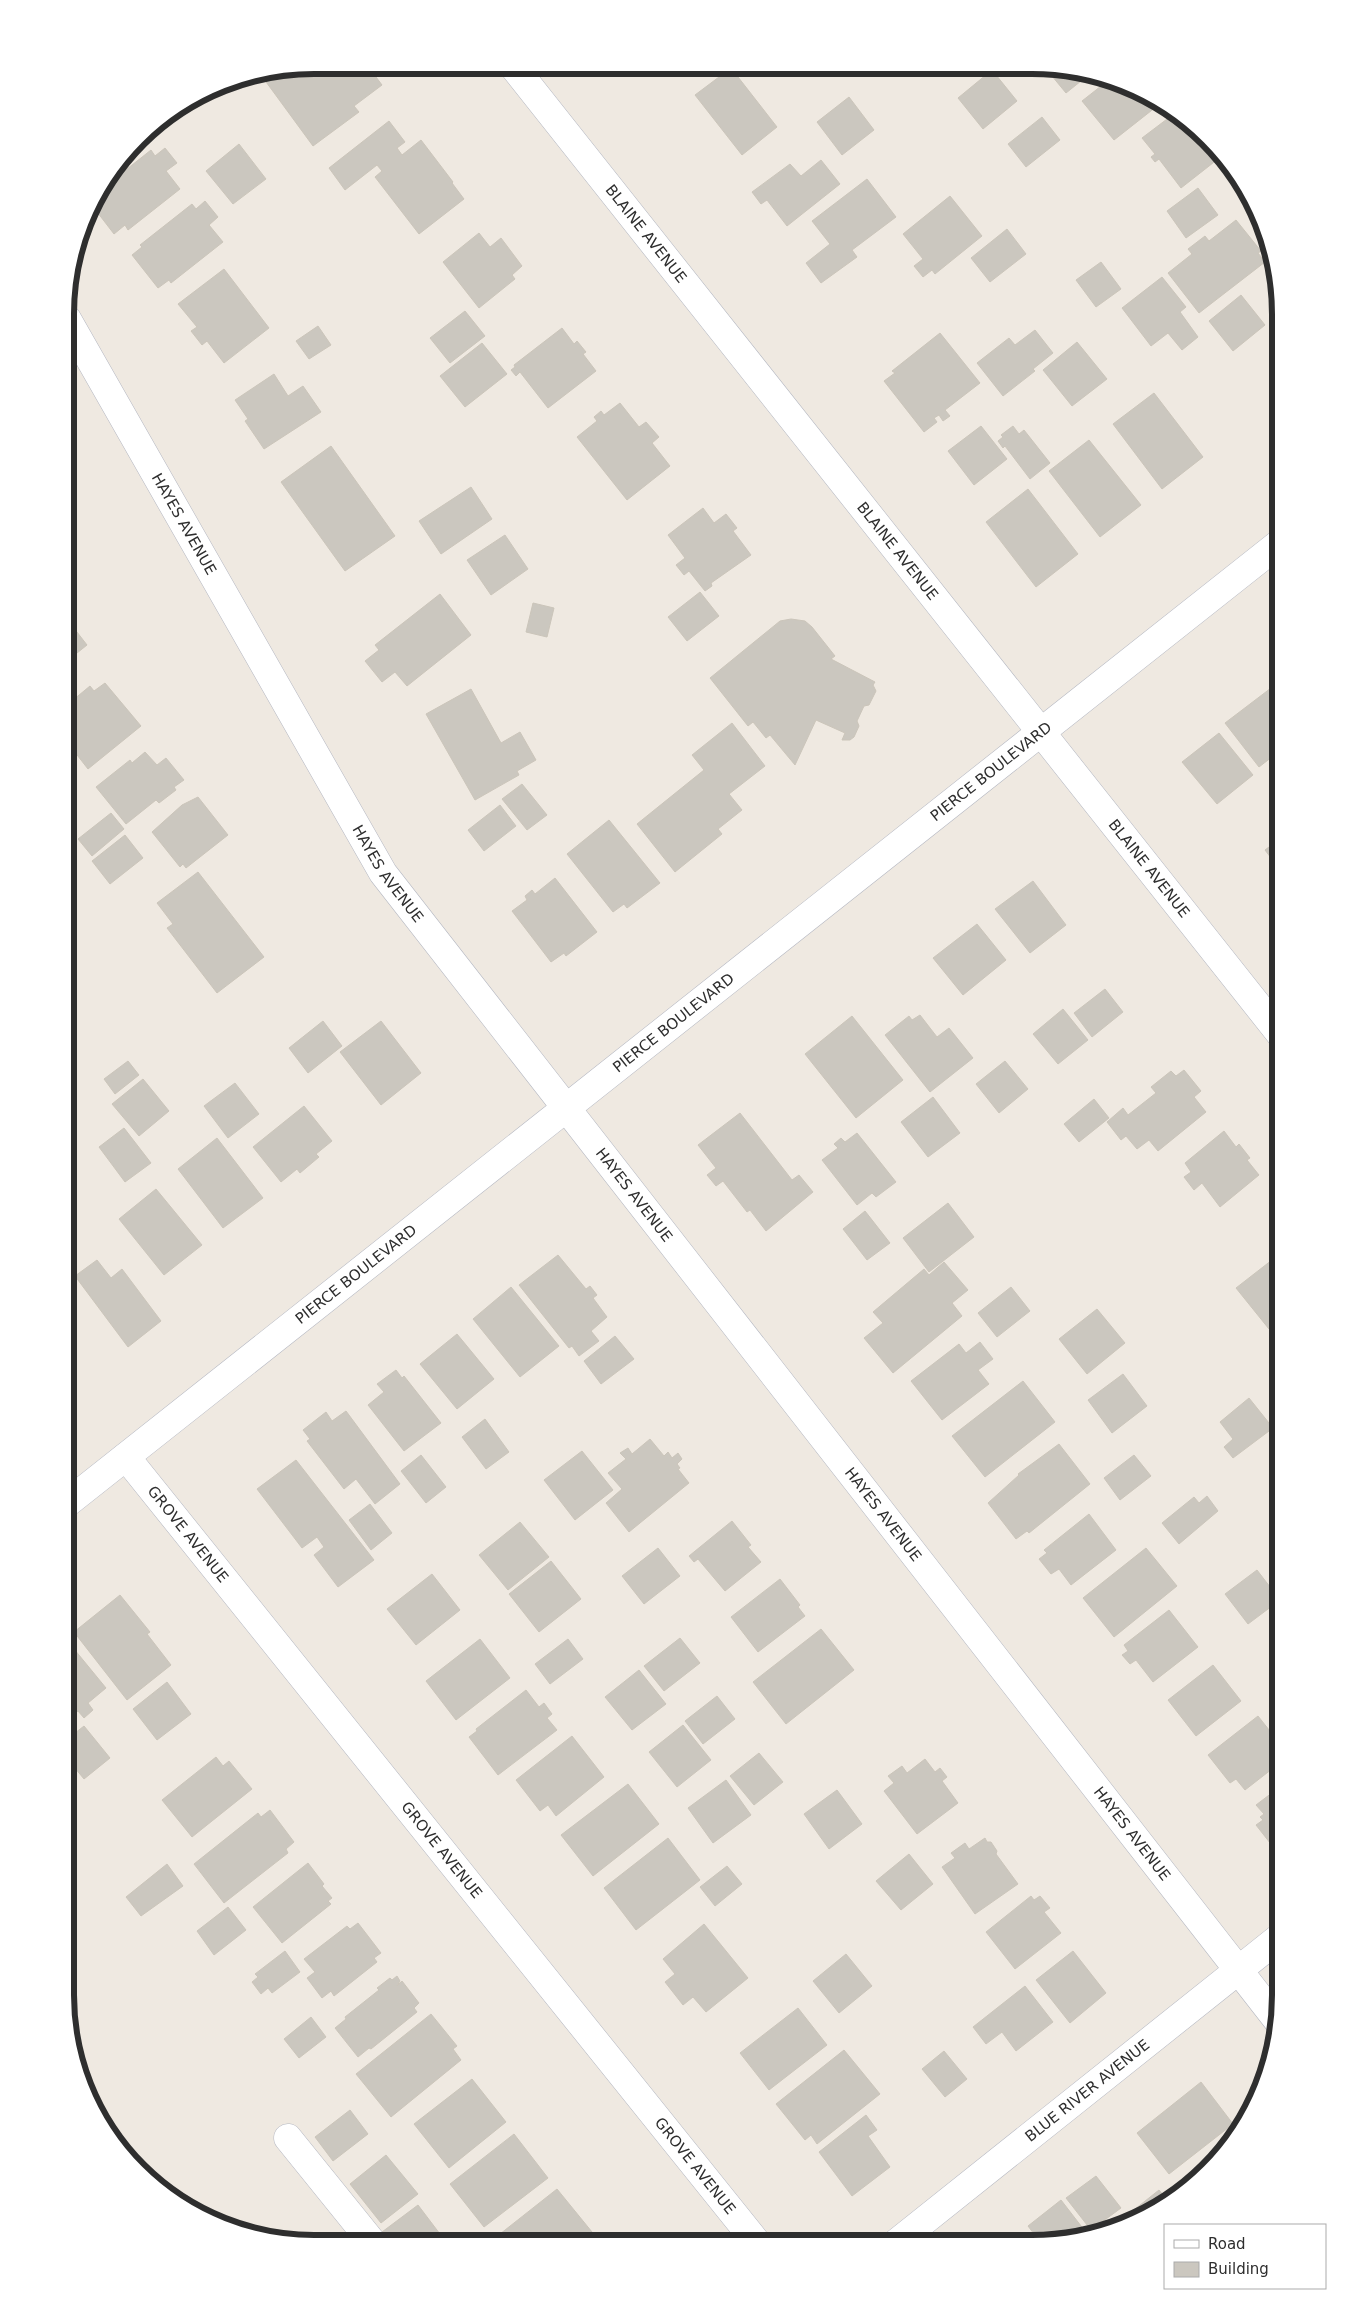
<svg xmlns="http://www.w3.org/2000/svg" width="1346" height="2309" font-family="'DejaVu Sans',sans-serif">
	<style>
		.building { fill: #cbc7bf; stroke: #cbc5ba }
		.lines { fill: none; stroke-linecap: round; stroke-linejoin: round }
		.minor-casing { stroke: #b4b7c1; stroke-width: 29 }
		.minor { stroke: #fff; stroke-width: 28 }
		.labels { text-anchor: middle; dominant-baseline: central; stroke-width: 4; stroke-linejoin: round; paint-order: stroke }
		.street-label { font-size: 15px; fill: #2e2e2e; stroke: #fff }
		.rim { fill: none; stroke: #2e2e2e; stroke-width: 6 }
	</style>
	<rect width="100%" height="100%" fill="#efe9e1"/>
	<g class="building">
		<polygon points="313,65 367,65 382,85 354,106 359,112 313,146 261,75"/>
		<polygon points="731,68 777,127 742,155 695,95"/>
		<polygon points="992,70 1017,101 983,129 958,98"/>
		<polygon points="1047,70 1081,70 1091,73 1066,93"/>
		<polygon points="1110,79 1142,90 1161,103 1114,140 1082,101"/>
		<polygon points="849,97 874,130 842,155 817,122"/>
		<polygon points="1175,113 1189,122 1194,128 1196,127 1202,135 1200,137 1218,159 1181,188 1159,159 1155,162 1151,157 1155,154 1142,138"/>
		<polygon points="1042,117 1060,140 1026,167 1008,144"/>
		<polygon points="389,121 405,142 397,148 402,155 421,140 453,182 452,183 464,199 419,234 375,177 382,171 377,165 345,190 329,168"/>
		<polygon points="239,144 266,179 233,204 206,171"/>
		<polygon points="165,148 177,163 166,171 180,189 128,230 125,225 114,234 91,204 101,196 99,193 103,188 151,150 155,156"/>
		<polygon points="821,160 840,184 787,226 767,200 761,204 752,192 790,164 801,176"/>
		<polygon points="867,179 896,217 852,250 857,257 821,283 806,263 830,244 812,221"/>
		<polygon points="1198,188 1218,215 1186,238 1167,211"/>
		<polygon points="950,196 982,236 935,274 932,270 923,277 914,266 923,259 903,234"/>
		<polygon points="205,201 218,217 209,225 223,242 171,283 169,280 158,288 132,255 142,247 140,245 192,204 196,209"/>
		<polygon points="1236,220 1261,251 1258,253 1265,262 1199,313 1168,273 1192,254 1188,249 1205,236 1209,241"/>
		<polygon points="1007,229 1026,254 990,282 971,258"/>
		<polygon points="479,233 490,247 501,238 522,266 512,275 515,279 479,308 443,262"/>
		<polygon points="1101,262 1121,289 1096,307 1076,280"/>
		<polygon points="224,269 269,328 224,363 207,341 202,345 191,331 197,327 178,304"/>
		<polygon points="1162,277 1186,307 1180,312 1198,337 1182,350 1168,333 1151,346 1122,308"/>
		<polygon points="1241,295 1265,325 1233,351 1209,321"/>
		<polygon points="1280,309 1281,313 1281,327 1272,315"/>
		<polygon points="465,311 485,336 450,363 430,338"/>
		<polygon points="318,326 331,345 309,359 296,341"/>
		<polygon points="562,328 574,344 577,341 586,352 583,354 596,371 548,408 520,372 516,376 511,370 515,367 514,365"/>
		<polygon points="1035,330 1053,353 1033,369 1035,371 1003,396 977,363 1009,338 1015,345"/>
		<polygon points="940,333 980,383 945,410 950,416 943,421 939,415 934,418 937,422 924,432 884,381 895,373 892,371"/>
		<polygon points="1077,342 1107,379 1072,406 1043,370"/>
		<polygon points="482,343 507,374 465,407 440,376"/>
		<polygon points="274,374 288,396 303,386 321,412 264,449 245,421 248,419 235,400"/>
		<polygon points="1154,393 1203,457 1162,489 1113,424"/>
		<polygon points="620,403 639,427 646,422 659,437 652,443 670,466 627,500 577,437 597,421 594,417 601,411 604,415"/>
		<polygon points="981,426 1007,459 974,485 948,451"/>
		<polygon points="1013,426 1019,434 1024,430 1050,463 1030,479 1005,446 1003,448 998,441 1003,437 1001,435"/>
		<polygon points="1089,440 1141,505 1100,537 1049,471"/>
		<polygon points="331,446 395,536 345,571 281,482"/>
		<polygon points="471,487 492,519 441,554 419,521"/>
		<polygon points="1028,489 1078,554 1036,587 986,522"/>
		<polygon points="703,508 714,523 726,514 737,528 733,531 751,555 711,583 712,586 705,591 689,571 684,575 676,565 685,558 668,535"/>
		<polygon points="505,535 528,569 491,595 467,560"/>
		<polygon points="700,592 719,616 687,641 668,617"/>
		<polygon points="440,594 471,635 407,686 395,672 382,682 365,661 379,650 375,645"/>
		<polygon points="533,603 554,608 547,637 526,632"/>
		<polygon points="791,619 805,621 812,627 835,656 831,659 875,682 873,685 876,691 869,705 864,706 857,721 859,726 854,737 850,740 842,740 845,733 816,720 795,765 770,735 766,738 753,722 748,726 710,678 780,621"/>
		<polygon points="70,623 87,645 67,661 67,626"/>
		<polygon points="105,683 141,726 88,769 67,742 67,705 90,686 94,691"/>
		<polygon points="1275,685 1281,693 1281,750 1259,767 1225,723"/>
		<polygon points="471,689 501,743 520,732 536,760 517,771 519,775 475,800 426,714"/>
		<polygon points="732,723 765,766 729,794 742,810 718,829 722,834 675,872 637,824 704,770 692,755"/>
		<polygon points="1219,733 1253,775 1217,804 1182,762"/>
		<polygon points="145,752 157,765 166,758 184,780 174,787 176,790 159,803 156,800 126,824 96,787 130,760 132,763"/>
		<polygon points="522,784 547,815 527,830 502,799"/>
		<polygon points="198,797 228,835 186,868 183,864 180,867 152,832 182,805"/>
		<polygon points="500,805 516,826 484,851 468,830"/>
		<polygon points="111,813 124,829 92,856 78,839"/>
		<polygon points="609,820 660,883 627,908 624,904 613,912 567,854"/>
		<polygon points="125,835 143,858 110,884 92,861"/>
		<polygon points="1281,838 1281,871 1265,850"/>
		<polygon points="198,872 264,957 217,993 167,928 173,924 157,903"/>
		<polygon points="555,878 597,932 566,956 564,953 551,962 512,911 527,900 525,896 532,890 535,894"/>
		<polygon points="1033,881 1066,925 1030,953 995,909"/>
		<polygon points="977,924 1006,960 963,995 933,958"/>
		<polygon points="1105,989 1123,1012 1092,1037 1074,1013"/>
		<polygon points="1063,1009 1088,1040 1058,1064 1033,1034"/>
		<polygon points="920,1015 937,1037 949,1028 973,1058 930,1092 885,1035 909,1016 912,1020"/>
		<polygon points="852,1016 903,1080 856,1118 805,1054"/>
		<polygon points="323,1021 342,1046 308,1073 289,1048"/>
		<polygon points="381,1021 421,1073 381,1105 340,1052"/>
		<polygon points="128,1061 139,1075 115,1094 104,1079"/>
		<polygon points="1005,1061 1028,1089 999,1113 976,1084"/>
		<polygon points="1184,1070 1201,1091 1194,1097 1206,1112 1158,1151 1149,1140 1137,1149 1126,1136 1121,1140 1107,1122 1123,1108 1128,1115 1156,1093 1151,1087 1171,1071 1176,1076"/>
		<polygon points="143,1079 169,1111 139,1136 112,1104"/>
		<polygon points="235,1083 259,1114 228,1138 204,1106"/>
		<polygon points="933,1097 960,1133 928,1157 901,1122"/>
		<polygon points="1094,1099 1109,1118 1079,1142 1064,1124"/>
		<polygon points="304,1106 332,1141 316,1154 319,1157 300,1173 297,1169 281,1182 253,1147"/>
		<polygon points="740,1113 792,1180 799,1175 813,1192 766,1231 750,1210 747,1212 723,1181 716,1186 707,1175 716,1168 698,1145"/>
		<polygon points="124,1128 151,1163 125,1182 99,1147"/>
		<polygon points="1224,1131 1236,1147 1239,1144 1250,1158 1247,1160 1259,1175 1220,1207 1202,1183 1194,1190 1184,1177 1191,1172 1185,1163"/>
		<polygon points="857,1133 896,1182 876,1197 872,1193 857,1205 822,1160 838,1148 834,1144 841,1138 845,1142"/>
		<polygon points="217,1138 263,1198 223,1228 178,1169"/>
		<polygon points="156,1189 202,1245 164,1275 119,1219"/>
		<polygon points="948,1203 974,1237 929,1272 903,1238"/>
		<polygon points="865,1211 890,1243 867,1260 843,1229"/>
		<polygon points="1281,1253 1281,1320 1269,1329 1236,1288"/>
		<polygon points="558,1255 586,1289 590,1286 597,1295 593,1298 607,1317 591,1331 599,1341 579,1356 572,1346 569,1348 519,1285"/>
		<polygon points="97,1260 111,1278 122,1269 161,1321 128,1347 75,1276"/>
		<polygon points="944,1262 968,1290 952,1303 962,1316 893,1373 864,1338 883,1323 873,1312 924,1269 929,1275"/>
		<polygon points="511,1287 559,1346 520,1377 473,1319"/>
		<polygon points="1011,1287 1030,1311 997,1337 978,1313"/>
		<polygon points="1097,1309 1125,1343 1087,1374 1059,1339"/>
		<polygon points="457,1334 494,1379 457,1409 420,1364"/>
		<polygon points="615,1336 634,1359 601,1384 584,1361"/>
		<polygon points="980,1342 993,1359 978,1370 989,1384 942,1420 911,1381 959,1344 966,1353"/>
		<polygon points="396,1370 402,1378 404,1376 441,1423 404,1451 368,1405 384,1392 377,1384"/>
		<polygon points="1123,1374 1147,1406 1112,1433 1088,1400"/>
		<polygon points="1023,1381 1055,1422 985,1477 952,1436"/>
		<polygon points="1249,1398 1273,1428 1233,1458 1224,1447 1233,1439 1220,1422"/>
		<polygon points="346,1411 400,1484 375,1504 356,1479 344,1489 307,1441 310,1439 303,1430 326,1412 332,1421"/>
		<polygon points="485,1419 509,1452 486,1469 462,1437"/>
		<polygon points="650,1439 664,1456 668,1452 672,1458 678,1453 682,1459 677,1464 680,1468 678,1469 689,1483 629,1532 606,1503 622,1489 608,1473 626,1459 620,1453 628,1448 632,1454"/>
		<polygon points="1059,1444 1090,1484 1029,1533 1027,1531 1016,1539 988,1503 1019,1475 1018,1474"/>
		<polygon points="582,1451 613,1490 575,1520 544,1480"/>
		<polygon points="421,1455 446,1487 426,1503 401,1471"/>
		<polygon points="1134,1455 1151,1476 1120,1500 1104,1478"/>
		<polygon points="296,1460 374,1560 338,1587 314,1555 324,1547 317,1537 302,1548 257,1489"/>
		<polygon points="1207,1496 1218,1511 1179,1544 1162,1523 1194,1497 1199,1503"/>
		<polygon points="370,1504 392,1533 371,1550 349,1520"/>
		<polygon points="1089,1514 1116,1550 1071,1585 1059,1569 1051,1574 1039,1559 1047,1553 1044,1550"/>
		<polygon points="732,1521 751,1545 748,1547 761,1562 725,1591 698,1559 694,1562 689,1556"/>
		<polygon points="520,1522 549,1557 508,1590 479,1555"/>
		<polygon points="658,1548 680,1576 644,1604 622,1576"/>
		<polygon points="1146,1548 1177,1586 1114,1637 1083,1598"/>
		<polygon points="551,1561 581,1599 539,1632 509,1594"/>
		<polygon points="1257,1570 1280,1600 1248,1624 1225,1594"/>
		<polygon points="432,1574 460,1610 416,1645 387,1609"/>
		<polygon points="780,1579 800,1605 798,1607 805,1616 758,1652 731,1617"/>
		<polygon points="120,1595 150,1632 147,1634 171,1665 127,1700 74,1632"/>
		<polygon points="1169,1610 1198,1647 1153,1682 1136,1660 1130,1664 1122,1655 1128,1651 1124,1645"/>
		<polygon points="821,1629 854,1670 786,1724 753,1682"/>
		<polygon points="65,1638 106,1688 88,1703 93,1710 84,1718 78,1711 67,1720"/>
		<polygon points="680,1638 700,1663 664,1691 644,1666"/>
		<polygon points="480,1639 510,1678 456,1720 426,1681"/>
		<polygon points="568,1639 583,1659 550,1684 535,1664"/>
		<polygon points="1213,1665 1241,1701 1196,1736 1168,1700"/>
		<polygon points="639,1670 666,1704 632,1730 605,1697"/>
		<polygon points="167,1682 191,1714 157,1740 133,1709"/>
		<polygon points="526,1690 539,1707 544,1703 552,1714 547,1718 557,1730 498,1775 469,1737 477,1731 476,1729"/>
		<polygon points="717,1696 735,1719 703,1744 685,1721"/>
		<polygon points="1258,1716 1281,1745 1281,1762 1245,1790 1236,1779 1230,1783 1208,1755"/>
		<polygon points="683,1725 711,1760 677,1787 649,1752"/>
		<polygon points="84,1726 110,1758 84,1779 65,1756 65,1741"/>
		<polygon points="572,1736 604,1777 556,1816 548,1805 540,1811 516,1780"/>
		<polygon points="759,1753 783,1782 754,1805 730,1776"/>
		<polygon points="216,1757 223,1766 229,1761 252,1789 192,1837 162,1800"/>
		<polygon points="925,1759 935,1772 940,1768 947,1777 942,1781 958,1803 917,1834 884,1791 894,1783 888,1776 902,1766 907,1773"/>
		<polygon points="726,1780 751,1815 713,1843 688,1808"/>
		<polygon points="628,1784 659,1824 593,1876 561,1835"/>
		<polygon points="1281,1786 1280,1843 1274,1848 1256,1825 1263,1820 1260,1817 1264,1814 1256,1805"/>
		<polygon points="837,1790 862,1824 829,1849 804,1814"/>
		<polygon points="270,1810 294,1842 286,1849 288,1853 224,1903 194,1864 258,1813 261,1817"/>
		<polygon points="668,1838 700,1880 636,1930 604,1888"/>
		<polygon points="985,1838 987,1842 991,1842 997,1851 996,1854 1018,1884 975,1914 942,1867 955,1858 951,1853 965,1843 969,1849"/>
		<polygon points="909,1854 933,1884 901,1910 876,1881"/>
		<polygon points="308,1863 324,1884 322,1886 332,1898 328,1901 331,1904 282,1943 253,1907"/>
		<polygon points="167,1864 183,1886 141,1916 126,1897"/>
		<polygon points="727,1866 742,1884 715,1906 700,1887"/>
		<polygon points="1031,1896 1034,1900 1040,1896 1050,1908 1044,1912 1061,1933 1015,1969 986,1932"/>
		<polygon points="228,1907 246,1930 214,1955 197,1931"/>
		<polygon points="358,1923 381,1953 374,1958 377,1962 334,1996 331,1991 322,1998 307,1978 315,1972 304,1959 347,1926 350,1929"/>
		<polygon points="704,1924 748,1978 706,2012 693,1997 683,2005 665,1982 675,1974 663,1959"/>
		<polygon points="285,1951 300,1972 272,1993 268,1988 261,1994 252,1982 258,1977 255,1974"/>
		<polygon points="1073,1951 1106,1993 1070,2023 1036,1980"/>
		<polygon points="846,1954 872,1986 839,2013 813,1981"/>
		<polygon points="397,1976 400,1981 397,1986 402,1981 419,2003 414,2008 417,2012 371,2049 369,2048 358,2057 335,2028 346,2019 345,2017 379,1990 377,1988 390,1978 392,1980"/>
		<polygon points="1025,1986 1053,2022 1016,2051 1002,2032 986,2044 973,2027"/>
		<polygon points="798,2008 827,2045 769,2090 740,2053"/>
		<polygon points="431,2014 457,2046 453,2049 461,2060 391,2117 356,2074"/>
		<polygon points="311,2017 326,2037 299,2058 284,2039"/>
		<polygon points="844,2050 880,2094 817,2144 811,2135 805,2140 776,2104"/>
		<polygon points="944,2051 967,2079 945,2097 922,2069"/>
		<polygon points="472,2079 506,2122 449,2168 414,2124"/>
		<polygon points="1201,2082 1233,2124 1169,2174 1137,2133"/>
		<polygon points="350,2110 368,2134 333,2161 315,2137"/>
		<polygon points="866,2115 877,2130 868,2136 890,2167 852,2196 819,2152"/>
		<polygon points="514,2134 548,2178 484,2227 450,2184"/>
		<polygon points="386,2155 418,2194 381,2223 350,2184"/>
		<polygon points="1096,2176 1121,2208 1091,2230 1066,2198"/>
		<polygon points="557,2189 592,2232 579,2243 506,2242 500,2234"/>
		<polygon points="1159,2190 1168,2201 1129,2222 1125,2217"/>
		<polygon points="1061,2200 1088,2235 1041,2243 1028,2226"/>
		<polygon points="418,2205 443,2238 437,2242 390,2242 382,2232"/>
	</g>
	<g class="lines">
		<defs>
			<g id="minor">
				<path id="s1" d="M 513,66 L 1281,1035"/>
				<path id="s2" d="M 67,319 L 383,873 L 1278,2021"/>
				<path id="s3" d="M 126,1457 L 757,2243"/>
				<path id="s4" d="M 66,1504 L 1281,542"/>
				<polyline points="288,2138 372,2242"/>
				<path id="s5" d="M 895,2244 L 1280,1937"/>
			</g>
		</defs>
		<use href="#minor" class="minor-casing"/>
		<use href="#minor" class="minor"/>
	</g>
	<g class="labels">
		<g class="street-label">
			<text stroke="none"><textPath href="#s1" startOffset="214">BLAINE AVENUE</textPath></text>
			<text stroke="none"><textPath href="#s2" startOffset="236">HAYES AVENUE</textPath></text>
			<text stroke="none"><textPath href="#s1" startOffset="619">BLAINE AVENUE</textPath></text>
			<text stroke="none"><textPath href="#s4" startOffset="1180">PIERCE BOULEVARD</textPath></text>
			<text stroke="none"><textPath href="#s1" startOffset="1024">BLAINE AVENUE</textPath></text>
			<text stroke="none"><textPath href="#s2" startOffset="641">HAYES AVENUE</textPath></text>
			<text stroke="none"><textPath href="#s4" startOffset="775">PIERCE BOULEVARD</textPath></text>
			<text stroke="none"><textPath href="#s2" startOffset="1046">HAYES AVENUE</textPath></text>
			<text stroke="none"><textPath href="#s4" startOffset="370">PIERCE BOULEVARD</textPath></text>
			<text stroke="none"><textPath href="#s2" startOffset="1451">HAYES AVENUE</textPath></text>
			<text stroke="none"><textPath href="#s3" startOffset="99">GROVE AVENUE</textPath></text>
			<text stroke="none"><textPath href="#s2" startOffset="1856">HAYES AVENUE</textPath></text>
			<text stroke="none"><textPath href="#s3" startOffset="504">GROVE AVENUE</textPath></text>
			<text stroke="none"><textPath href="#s5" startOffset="246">BLUE RIVER AVENUE</textPath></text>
			<text stroke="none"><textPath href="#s3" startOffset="909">GROVE AVENUE</textPath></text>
		</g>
	</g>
	<path d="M0 0H1346V2309H0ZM314 74H1032A240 240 0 0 1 1272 314V1995A240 240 0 0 1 1032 2235H314A240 240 0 0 1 74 1995V314A240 240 0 0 1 314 74Z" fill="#fff" fill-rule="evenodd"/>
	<path class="rim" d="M314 74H1032A240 240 0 0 1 1272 314V1995A240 240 0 0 1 1032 2235H314A240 240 0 0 1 74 1995V314A240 240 0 0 1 314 74Z"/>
	<rect x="1164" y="2224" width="162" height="65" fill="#ffffff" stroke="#ababab"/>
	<rect x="1174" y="2240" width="25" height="8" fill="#ffffff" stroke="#ababab"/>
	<text x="1208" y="2249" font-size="15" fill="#2e2e2e">Road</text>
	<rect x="1174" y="2262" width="25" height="15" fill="#cbc7bf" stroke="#ababab"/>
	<text x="1208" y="2274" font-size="15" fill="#2e2e2e">Building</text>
</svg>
